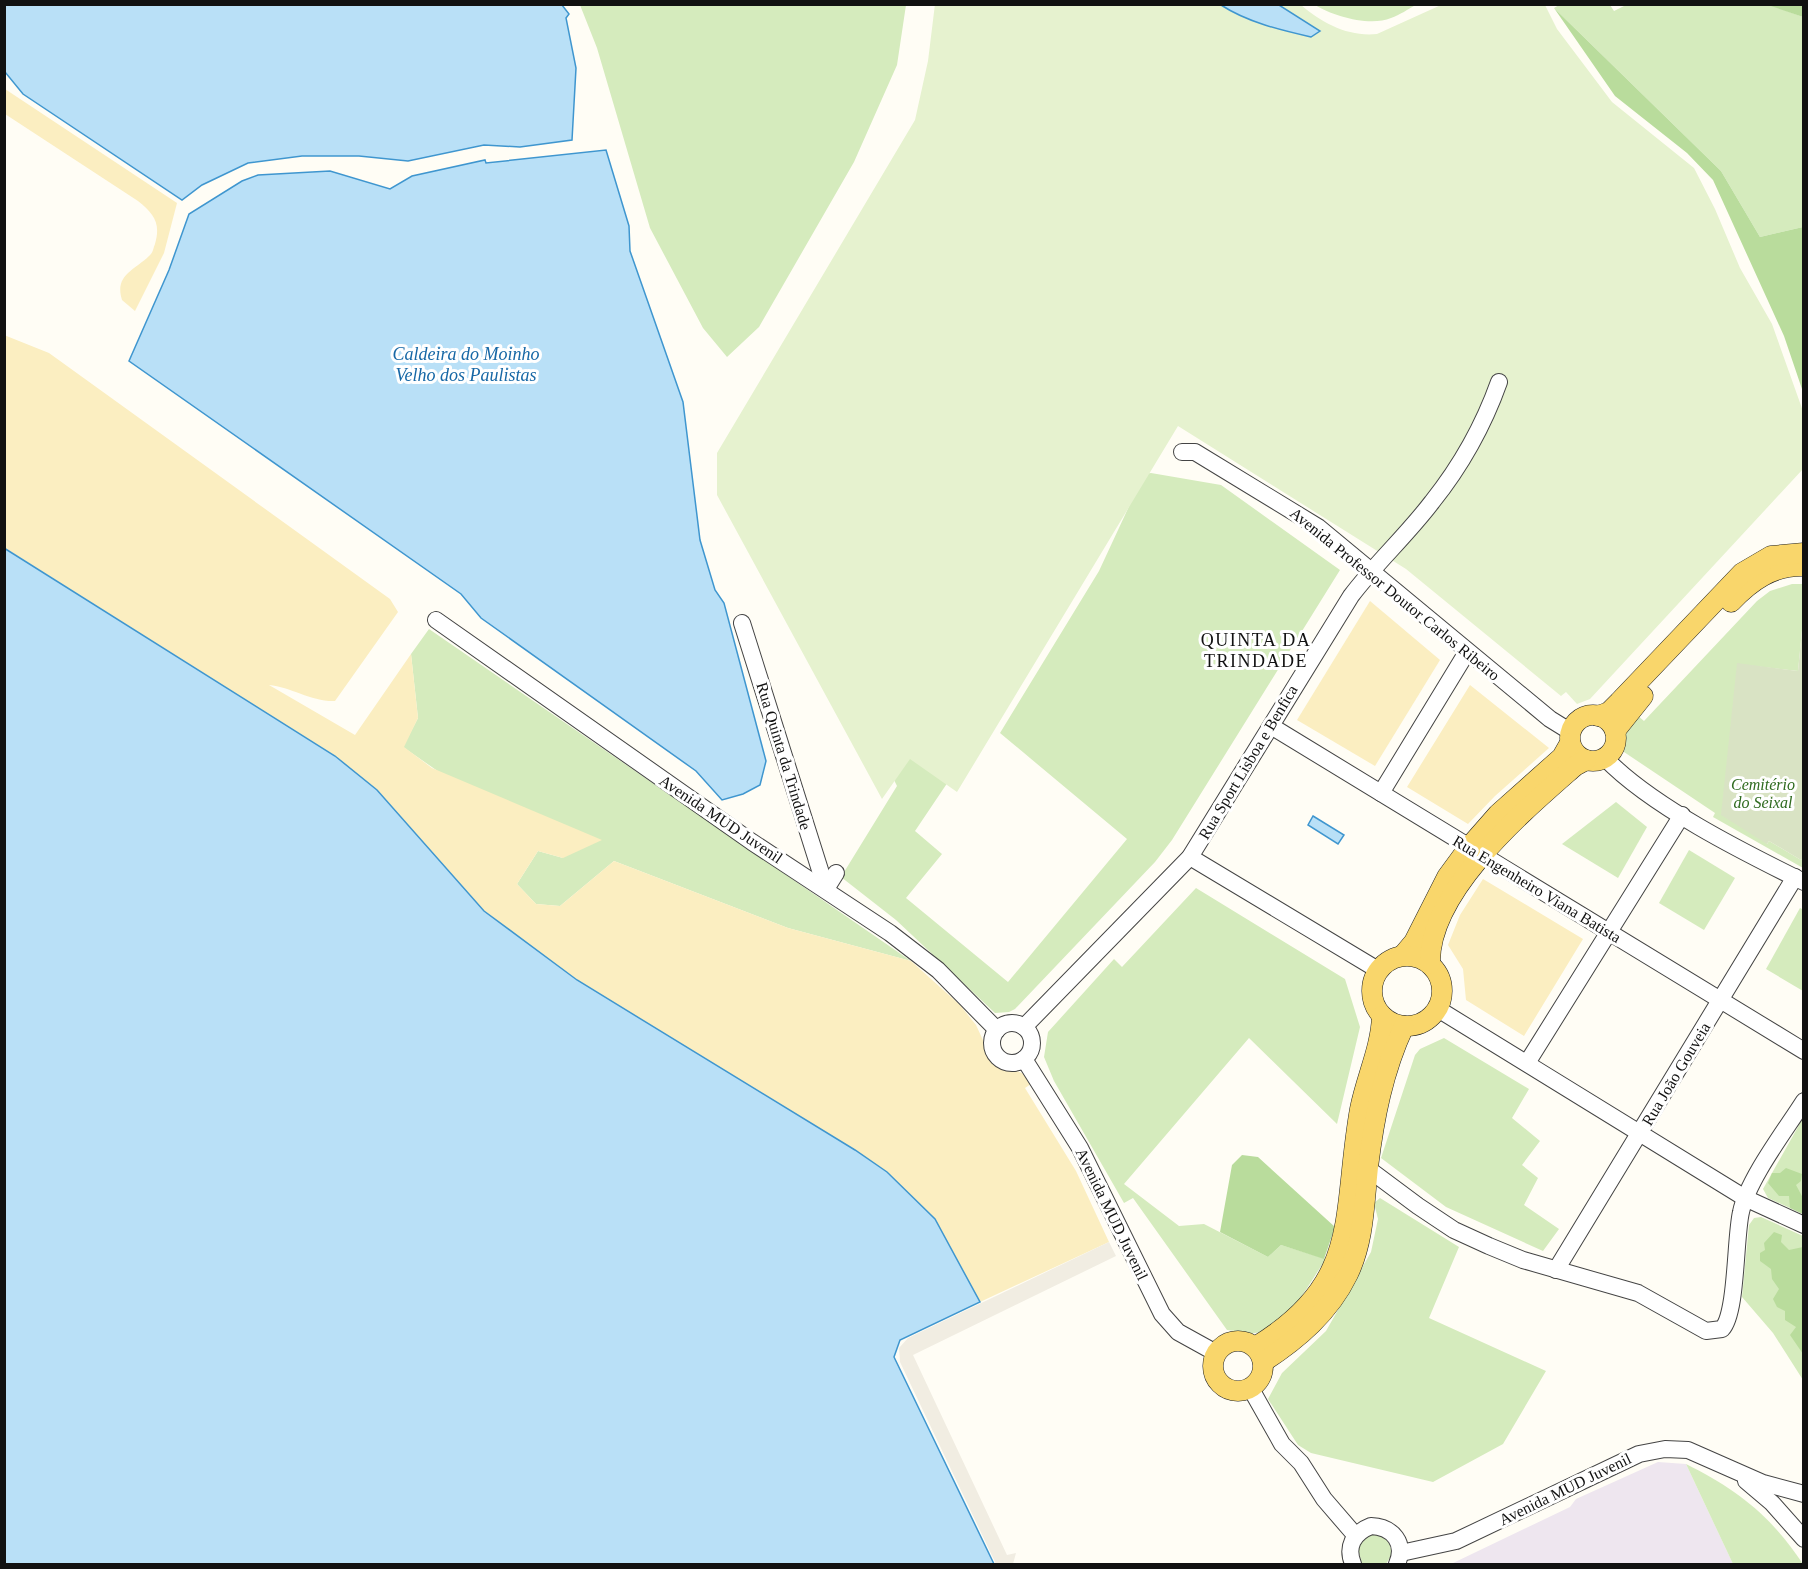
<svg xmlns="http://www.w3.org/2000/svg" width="1808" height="1569" font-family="'Times New Roman',serif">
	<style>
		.industrial { fill: #eee6ef }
		.green { fill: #d5ebbd }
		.forest { fill: #b9dc9c }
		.sand { fill: #fbeec1 }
		.cemetery { fill: #d9e3c4 }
		.pitch { fill: #e6f2cf }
		.plaza { fill: #f1ede2 }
		.water { fill: #b9e0f7; stroke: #3f96cf; stroke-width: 1.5 }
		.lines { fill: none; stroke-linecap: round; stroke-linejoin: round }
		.minor-casing { stroke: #444; stroke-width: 18 }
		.major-casing { stroke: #222; stroke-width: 21 }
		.minor { stroke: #fff; stroke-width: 16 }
		.major { stroke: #f9d66b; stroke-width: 20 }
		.labels { text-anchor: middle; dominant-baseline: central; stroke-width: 6; stroke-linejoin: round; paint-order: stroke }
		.street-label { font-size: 16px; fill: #111; stroke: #fff }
		.park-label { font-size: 16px; font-style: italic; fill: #2f6b1f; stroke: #fff }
		.water-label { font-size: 18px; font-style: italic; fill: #1768a6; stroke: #fff }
		.neighbourhood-label { font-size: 18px; letter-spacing: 1.5px; fill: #111; stroke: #fff }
	</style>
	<rect width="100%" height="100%" fill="#fffdf5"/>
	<polygon class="industrial" points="1658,1462 1686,1464 1733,1564 1451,1564 1570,1507 1576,1499"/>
	<g class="green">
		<polygon points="1628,4 1768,4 1803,17 1803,227 1760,237 1721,171 1554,8 1559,5 1610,5 1614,11"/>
		<polygon points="580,5 906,5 897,65 854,162 759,327 727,357 703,328 650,228 597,48"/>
		<path d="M 1315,5 L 1416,5 C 1408,9 1400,15 1391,18 C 1370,27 1333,16 1315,5 Z"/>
		<polygon points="1151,473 1221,485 1340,570 1172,840 1155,862 1015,1009 1009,1012 995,1013 896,920 841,877 897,786 846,682 952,776 915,831 942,854 906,898 1008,982 1127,839 1000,733 1099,571 1144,474"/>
		<polygon points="1792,584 1803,584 1803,620 1798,671 1737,664 1767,844 1769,841 1801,860 1803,856 1803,868 1713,817 1715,813 1624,752 1626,730 1637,715 1644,721 1757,601 1770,591"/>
		<polygon points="429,629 911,961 788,928 614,861 560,906 536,904 517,884 538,851 563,858 403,747 418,718 411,654"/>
		<polygon points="1616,802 1647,827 1618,878 1562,844"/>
		<polygon points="1689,850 1735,878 1704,930 1659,903"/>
		<path d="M 1196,888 L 1345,979 L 1360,1027 L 1337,1124 L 1249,1038 L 1124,1184 L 1179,1226 L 1204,1224 L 1268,1257 L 1281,1245 L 1326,1259 C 1309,1283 1287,1329 1255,1333 C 1247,1334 1236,1331 1227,1330 L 1133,1198 L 1124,1203 L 1054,1081 L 1044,1057 L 1048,1032 L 1114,959 L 1122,967 Z"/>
		<polygon points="1800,908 1804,910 1803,991 1766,969"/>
		<polygon points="1444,1038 1529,1089 1512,1118 1540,1141 1522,1165 1538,1178 1524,1205 1559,1229 1543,1251 1446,1207 1381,1158 1415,1055 1420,1049"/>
		<polygon points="1803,1118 1803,1214 1768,1198 1763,1189"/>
		<polygon points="1380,1198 1459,1247 1429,1318 1546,1371 1503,1444 1433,1482 1311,1453 1298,1445 1268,1399 1282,1373 1326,1331 1371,1252 1378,1219 1374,1203"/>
		<polygon points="1761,1217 1803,1236 1803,1380 1773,1333 1742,1297 1749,1225 1754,1218"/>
		<path d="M 1686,1464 C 1738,1490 1771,1516 1803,1564 L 1733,1564 Z"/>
		<path d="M 1369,1535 C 1383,1533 1391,1541 1392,1554 L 1386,1564 L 1362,1564 L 1357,1546 Z"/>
	</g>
	<g class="forest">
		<polygon points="1768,5 1803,5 1803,17"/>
		<polygon points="1554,8 1721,171 1760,237 1803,227 1803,392 1784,336 1713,180 1687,153 1615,96"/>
		<polygon points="1242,1155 1258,1157 1335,1227 1324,1259 1281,1245 1268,1257 1220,1232 1232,1165"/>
		<polygon points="1786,1168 1802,1174 1801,1181 1796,1185 1803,1198 1803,1214 1790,1208 1789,1196 1779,1196 1768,1183 1772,1173 1780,1173"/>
		<polygon points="1774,1232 1782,1235 1781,1242 1789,1250 1803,1247 1803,1354 1790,1335 1796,1327 1785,1320 1785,1311 1777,1307 1773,1299 1779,1289 1772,1279 1771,1269 1760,1261 1760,1253 1765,1250 1764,1243"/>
	</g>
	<g class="sand">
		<path d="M 5,89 L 177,203 L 164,253 L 135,311 L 122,300 C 114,275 135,270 149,256 C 153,253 153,249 155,244 C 161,223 154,214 138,201 L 5,114 Z"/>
		<path d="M 4,335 L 49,353 L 390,599 L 398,612 L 335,701 C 312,702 291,687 269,685 L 355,735 L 411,654 L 418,718 L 404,747 L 432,768 L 602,840 L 563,858 L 538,851 L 517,884 L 536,904 L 560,906 L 614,861 L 788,928 L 911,961 L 960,1005 L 976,1025 L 993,1062 L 1022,1073 L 1031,1084 L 1025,1088 L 1076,1171 L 1109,1242 L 980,1302 L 935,1219 L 855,1150 L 577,980 L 484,911 L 377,790 L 335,756 L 5,548 Z"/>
		<polygon points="1370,601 1440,660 1375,766 1297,720"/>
		<polygon points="1470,685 1549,748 1495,796 1468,824 1407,787"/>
		<polygon points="1483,879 1583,939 1524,1036 1466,1000 1463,969 1448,945 1460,915"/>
	</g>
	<polygon class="cemetery" points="1803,620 1804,856 1801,860 1769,841 1767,844 1721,815 1737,663 1798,671"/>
	<path class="pitch" d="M 935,4 L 1301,5 C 1322,23 1348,37 1377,34 L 1441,5 L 1545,5 L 1557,29 L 1612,102 L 1694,168 L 1715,209 L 1740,268 L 1772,324 L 1804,414 L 1803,469 L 1590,699 L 1577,704 L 1566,692 L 1561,696 L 1406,569 L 1178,426 L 957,792 L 910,759 L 882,799 L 717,495 L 717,453 L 915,120 L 928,61 Z"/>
	<polygon class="plaza" points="1109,1242 1116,1256 913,1355 1007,1555 1016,1553 1013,1564 996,1564 900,1362 899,1348 908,1338"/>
	<g class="water">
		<polygon points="5,4 562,5 569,14 566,18 576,68 572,140 520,147 484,145 408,161 359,156 302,156 248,163 202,185 182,200 23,94 5,72"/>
		<path d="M 1221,5 L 1279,5 L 1320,31 L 1311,37 C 1280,30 1247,22 1221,5 Z"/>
		<polygon points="606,150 629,226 630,251 683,402 700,540 715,590 724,603 766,761 760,785 743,794 722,800 696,771 481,618 461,594 129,361 169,270 189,214 242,181 258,175 330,171 390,189 412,176 485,160 486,163"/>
		<polygon points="4,548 335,756 377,790 484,911 577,980 855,1150 887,1172 935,1219 980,1302 900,1340 894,1357 994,1564 5,1564"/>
		<polygon points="1313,816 1344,835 1338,844 1308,825"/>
	</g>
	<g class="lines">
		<defs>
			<g id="minor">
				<polyline points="1182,452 1195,452 1318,527 1550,719 1571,732"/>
				<polyline points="436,620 752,842 890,933 938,970 997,1030"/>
				<polyline points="742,623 826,889"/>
				<polyline points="1271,726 1804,1051"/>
				<path d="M 1605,758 C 1651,806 1743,852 1804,882"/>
				<polyline points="1381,793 1467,652"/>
				<polyline points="1190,857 1378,970"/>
				<polyline points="826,889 836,873"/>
				<polyline points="1438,1009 1745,1198 1804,1225"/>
				<circle cx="1012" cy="1043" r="20"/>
				<path d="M 1024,1027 L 1190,857 L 1351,596 C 1376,563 1407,535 1432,502 C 1460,467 1484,424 1499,382"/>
				<polyline points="1024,1059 1080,1148 1162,1314 1178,1332 1216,1353"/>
				<polyline points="1527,1063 1682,815"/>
				<path d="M 1359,1162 L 1418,1206 L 1454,1230 L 1489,1246 L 1523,1260 L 1638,1293 L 1706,1331 L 1722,1329 C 1737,1314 1735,1237 1741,1212 C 1748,1179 1785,1131 1804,1101"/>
				<polyline points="1556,1270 1795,877"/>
				<polyline points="1251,1389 1282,1444 1301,1463 1324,1499 1355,1535"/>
				<polyline points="1746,1481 1772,1503 1804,1539"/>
				<polyline points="1401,1553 1456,1541 1639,1454 1665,1449 1688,1450 1763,1483 1804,1494"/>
				<path d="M 1353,1564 C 1346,1547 1353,1533 1371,1526 C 1393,1527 1406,1543 1397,1564"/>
			</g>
			<g id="major">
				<path d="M 1731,602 C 1751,581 1773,565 1804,566"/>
				<circle cx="1593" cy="738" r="23"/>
				<polyline points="1598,716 1609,712 1619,702 1742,573 1771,556 1804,553"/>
				<polyline points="1615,731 1643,696"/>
				<polyline points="1403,955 1414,942 1447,877 1469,847 1498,814 1562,757 1570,743"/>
				<circle cx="1407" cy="991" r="35"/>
				<path d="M 1430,964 C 1428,891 1525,810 1575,766 L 1586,760"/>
				<circle cx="1238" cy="1366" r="25"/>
				<path d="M 1255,1347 C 1363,1282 1341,1216 1360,1109 C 1366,1078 1381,1048 1382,1016"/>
				<path d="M 1263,1362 C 1298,1339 1329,1313 1348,1274 C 1364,1241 1364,1204 1368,1167 C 1374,1118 1383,1071 1404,1026"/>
			</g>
		</defs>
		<use href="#minor" class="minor-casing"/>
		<use href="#major" class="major-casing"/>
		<use href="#minor" class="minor"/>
		<use href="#major" class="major"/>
	</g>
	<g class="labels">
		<g class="street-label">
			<text transform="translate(1395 594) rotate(39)">Avenida Professor Doutor Carlos Ribeiro</text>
			<text transform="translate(784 756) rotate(73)">Rua Quinta da Trindade</text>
			<text transform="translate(1248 762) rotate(-59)">Rua Sport Lisboa e Benfica</text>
			<text transform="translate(721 819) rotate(34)">Avenida MUD Juvenil</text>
			<text transform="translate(1537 889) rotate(31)">Rua Engenheiro Viana Batista</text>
			<text transform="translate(1676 1074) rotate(-59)">Rua João Gouveia</text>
			<text transform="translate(1112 1214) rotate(64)">Avenida MUD Juvenil</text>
			<text transform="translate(1565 1489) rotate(-26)">Avenida MUD Juvenil</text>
		</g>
		<g class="park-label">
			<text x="1763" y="784">Cemitério<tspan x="1763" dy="18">do Seixal</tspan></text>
		</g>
		<g class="water-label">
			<text x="466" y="354">Caldeira do Moinho<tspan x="466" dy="21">Velho dos Paulistas</tspan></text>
		</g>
		<g class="neighbourhood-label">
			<text x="1256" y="640">QUINTA DA<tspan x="1256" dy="21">TRINDADE</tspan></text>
		</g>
	</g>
	<rect width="1808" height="1569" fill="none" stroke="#111111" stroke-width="12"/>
</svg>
